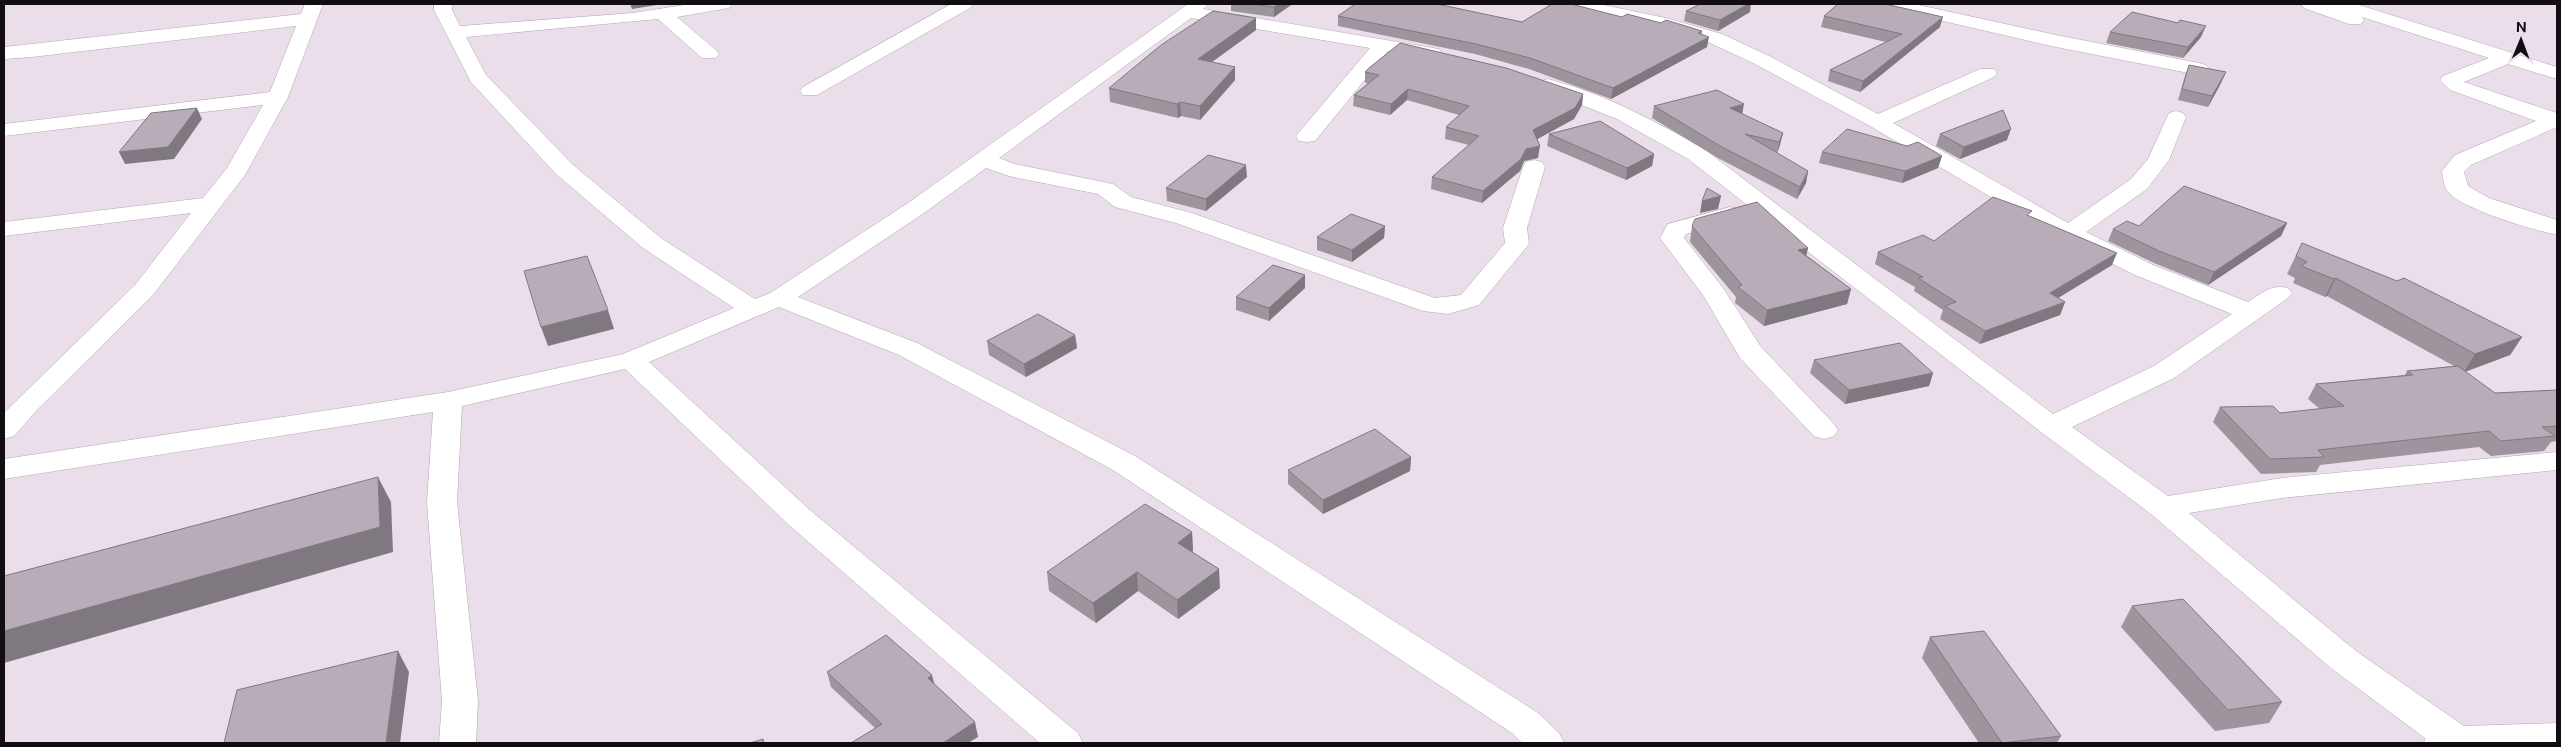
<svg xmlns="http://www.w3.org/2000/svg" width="2561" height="747" font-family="'Public Sans',sans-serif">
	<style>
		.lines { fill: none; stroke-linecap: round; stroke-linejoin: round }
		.street-casing { stroke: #b3a7b4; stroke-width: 1 }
		.street { fill: #fff; fill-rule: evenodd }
		.wall { fill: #9d949e }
		.shaded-wall { fill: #807881 }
		.building { fill: #b7acb8; stroke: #807881 }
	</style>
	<rect width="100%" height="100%" fill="#eadeeb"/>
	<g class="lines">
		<defs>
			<g id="street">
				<polygon points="305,4 323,4 288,97 245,175 153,295 37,410 14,436 4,439 4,413 135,285 191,213 4,236 4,222 203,198 227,168 263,105 4,136 4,124 270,92 296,26 32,57 4,59 4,47 301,14"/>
				<polygon points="434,4 452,4 452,10 460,26 633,13 690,4 732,4 729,8 723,9 677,17 716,50 719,54 716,58 702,58 658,19 466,37 486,75 572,164 661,238 755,299 770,293 908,203 1188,4 1208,4 1203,9 1439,49 1442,53 1439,57 1432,59 1388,51 1315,141 1307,142 1299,141 1296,136 1370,48 1191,18 999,158 1015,164 1113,184 1131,197 1192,213 1435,298 1461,295 1505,243 1503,228 1523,167 1526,162 1534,160 1542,162 1545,167 1527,228 1529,244 1479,305 1448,314 1423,311 1176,223 1115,207 1098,194 1009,176 986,168 924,213 798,297 917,343 1135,456 1538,713 1559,733 1564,743 1522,743 1512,733 1113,470 899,355 779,307 649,362 811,511 1078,733 1083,743 1040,743 789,525 625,369 462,406 457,502 478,701 476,743 439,743 442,701 427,502 433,412 4,479 4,459 448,392 623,354 734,308 643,248 556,174 471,82 434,10"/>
				<polygon points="951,4 973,4 970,8 817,95 803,95 800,91 803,87"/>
				<path d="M 1566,4 L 1599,4 L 1666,18 L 1722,34 L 1769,56 L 1878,114 L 1980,69 L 1994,69 L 1997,73 L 1994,77 L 1893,123 L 2068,223 L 2131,179 L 2148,159 L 2169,113 L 2176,111 L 2183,113 L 2186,117 L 2169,160 L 2147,189 L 2086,232 L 2153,265 L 2248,302 C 2262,293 2271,284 2288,288 L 2292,293 L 2288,298 L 2174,378 L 2072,427 L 2168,496 L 2282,478 L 2557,452 L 2557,470 L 2282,498 L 2189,513 L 2356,651 L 2464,726 L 2557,723 L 2557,743 L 2424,743 L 2425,738 L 2332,669 L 2151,514 L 2041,432 L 1688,159 L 1617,119 L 1541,89 L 1538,85 L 1541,81 L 1548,79 C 1603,93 1655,121 1704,149 L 2053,414 L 2154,366 L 2232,314 L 2135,275 L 2061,238 L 1870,126 L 1755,64 L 1708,42 L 1662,28 L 1569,8 Z"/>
				<polygon points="1882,4 1914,4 2056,35 2199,63 2206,65 2209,69 2206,73 2199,75 2056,47 1891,9 1885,8"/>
				<path d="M 2301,4 L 2356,4 L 2557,67 L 2557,79 L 2508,64 L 2464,82 L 2557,113 L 2557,127 L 2471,165 L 2464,172 L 2468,186 L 2489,198 L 2557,220 L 2557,235 C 2533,230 2465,210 2449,193 C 2444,188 2443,178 2442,171 L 2455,155 L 2536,121 L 2450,90 L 2440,80 L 2443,76 L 2489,58 L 2362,17 L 2364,20 L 2361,24 L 2349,24 L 2304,8 Z"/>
				<polygon points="1730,207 1738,209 1742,214 1738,219 1686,234 1684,238 1723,288 1761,347 1834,424 1838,430 1834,436 1824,439 1814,436 1740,358 1703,295 1660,238 1668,224"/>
			</g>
		</defs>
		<use href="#street" class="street-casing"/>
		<use href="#street" class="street"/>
	</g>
	<g class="wall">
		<polygon points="1231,4 1291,4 1291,5 1274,17 1231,11"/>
		<polygon points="1686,11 1750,12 1718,31 1684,21"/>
		<polygon points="1338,16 1522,22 1622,17 1701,35 1707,47 1611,99 1529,69 1475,54 1338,26"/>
		<polygon points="1824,16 1940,27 1860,92 1828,81 1830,70 1886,42 1821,27"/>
		<polygon points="1256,30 1212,62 1235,67 1235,80 1200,120 1181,116 1178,118 1110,102 1109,88"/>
		<polygon points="2110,32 2201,37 2183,58 2106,43"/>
		<polygon points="2189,65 2226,72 2221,83 2208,107 2178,100 2185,76"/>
		<polygon points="1365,72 1583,94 1582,105 1574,119 1537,139 1538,158 1524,161 1520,171 1482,203 1431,189 1432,177 1469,145 1445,139 1446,127 1459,115 1407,100 1390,115 1353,106 1354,95 1368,83 1365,83"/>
		<polygon points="1654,106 1742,114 1783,133 1777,153 1808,171 1806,183 1797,199 1718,158 1652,118"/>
		<polygon points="1549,134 1654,154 1652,166 1626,180 1547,146"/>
		<polygon points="1940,134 2007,140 1960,159 1936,146"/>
		<polygon points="1822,152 1942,156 1938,168 1902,183 1819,163"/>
		<polygon points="1247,177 1206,211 1167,201 1166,188"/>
		<polygon points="2030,217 2112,265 2058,298 2065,302 2060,315 1980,344 1940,319 1943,310 1914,291 1915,287 1875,264 1878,252 1934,241"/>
		<polygon points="2287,223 2281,236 2208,285 2154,263 2108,241 2113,229 2139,226"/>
		<polygon points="1385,226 1384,238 1352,262 1317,250 1317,237"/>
		<polygon points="1692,226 1808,248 1806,255 1851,289 1847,304 1764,326 1735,303 1736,297 1690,242"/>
		<polygon points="2302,243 2522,337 2510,355 2465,372 2495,393 2557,390 2557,441 2551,442 2544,451 2491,456 2479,447 2320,465 2316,472 2261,474 2213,422 2220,407 2280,413 2320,409 2308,399 2316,384 2405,375 2407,371 2454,366 2327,296 2325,297 2293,283 2295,278 2287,274"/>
		<polygon points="1305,275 1305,288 1269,321 1236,310 1236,297"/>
		<polygon points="1075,335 1077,348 1026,377 989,355 987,341"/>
		<polygon points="1814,360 1933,373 1929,386 1845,404 1810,373"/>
		<polygon points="1411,457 1410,471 1323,514 1288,484 1288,470"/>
		<polygon points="1192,532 1193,551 1192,552 1220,588 1178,619 1138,591 1096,623 1049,591 1047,572"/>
		<polygon points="2132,606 2282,702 2269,723 2215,731 2121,627"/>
		<polygon points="1930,637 2061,736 2057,743 1979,743 1922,658"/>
		<polygon points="827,672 934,685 978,737 875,728 831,687"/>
	</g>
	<g class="shaded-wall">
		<polygon points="630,4 663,4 632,9"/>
		<polygon points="1279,4 1291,4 1291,5 1274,17 1274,7"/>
		<polygon points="1748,4 1751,4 1750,12 1718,31 1720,20"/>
		<polygon points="1943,17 1940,27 1860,92 1863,81"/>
		<polygon points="1256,18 1256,30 1198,72 1198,59"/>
		<polygon points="2206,26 2201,37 2183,58 2188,47"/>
		<polygon points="1702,31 1700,42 1709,37 1707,47 1611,99 1613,88"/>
		<polygon points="1235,67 1235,80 1200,120 1200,106"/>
		<polygon points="2226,72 2221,83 2208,107 2212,96"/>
		<polygon points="1408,89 1407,100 1390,115 1391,104"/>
		<polygon points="1583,94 1582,105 1574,119 1532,142 1533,130"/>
		<polygon points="1180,102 1181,116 1178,118 1177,104"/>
		<polygon points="1744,104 1742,115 1730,108"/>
		<polygon points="197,108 202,119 174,159 125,164 119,152"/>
		<polygon points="2011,129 2007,140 1960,159 1964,147"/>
		<polygon points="1783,133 1780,145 1777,154 1779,142"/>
		<polygon points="1540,146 1538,158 1524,161 1520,171 1482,203 1483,191 1526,149"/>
		<polygon points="1654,154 1652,166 1626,180 1627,168"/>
		<polygon points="1942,156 1938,168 1902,183 1905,171"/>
		<polygon points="1246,165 1247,177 1206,211 1206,199"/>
		<polygon points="1808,171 1806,183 1797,199 1800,187"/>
		<polygon points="1721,196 1718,209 1700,213 1702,201"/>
		<polygon points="2287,223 2281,236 2208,285 2214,272"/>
		<polygon points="1385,226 1384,238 1352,262 1352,250"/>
		<polygon points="1808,248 1804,264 1798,250"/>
		<polygon points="2117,253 2112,265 2045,306 2050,293"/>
		<polygon points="1305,275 1305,288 1269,321 1269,308"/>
		<polygon points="2336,278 2327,296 2325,297 2334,279"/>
		<polygon points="1851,289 1847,304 1764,326 1767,310"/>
		<polygon points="2065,302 2060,315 1980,344 1985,331"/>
		<polygon points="608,310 614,329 548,346 541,327"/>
		<polygon points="1075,335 1077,348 1026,377 1024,364"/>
		<polygon points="2522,337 2510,355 2464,372 2475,354"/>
		<polygon points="1933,373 1929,386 1845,404 1849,390"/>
		<polygon points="1411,457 1410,471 1323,514 1323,500"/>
		<polygon points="378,477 391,502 393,552 4,663 4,631"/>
		<polygon points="1192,532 1193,551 1179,562 1178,543"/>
		<polygon points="1219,569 1220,588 1178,619 1177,600"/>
		<polygon points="1137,572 1138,591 1096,623 1093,603"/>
		<polygon points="398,651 409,672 400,743 386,743"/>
		<polygon points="932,675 936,690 928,678"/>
		<polygon points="975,722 978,737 968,743 943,743"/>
	</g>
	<g class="building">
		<polygon points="1251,4 1279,4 1274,7"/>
		<polygon points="1355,4 1437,4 1522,22 1552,4 1571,4 1622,17 1627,14 1661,23 1666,20 1702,31 1698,33 1709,37 1613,88 1530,58 1476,44 1338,16"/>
		<polygon points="1700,4 1748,4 1720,20 1686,11"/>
		<polygon points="1838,4 1885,4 1943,17 1863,81 1830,70 1902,34 1824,16"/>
		<polygon points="1213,11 1256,18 1198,59 1235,67 1200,106 1180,102 1177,104 1109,88 1161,45"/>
		<polygon points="2132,12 2178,23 2180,20 2206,26 2188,47 2110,32"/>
		<polygon points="1400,43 1506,68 1583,94 1575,108 1533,130 1540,146 1526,149 1521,159 1483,191 1432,177 1479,136 1446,127 1469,106 1408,89 1391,104 1354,95 1379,75 1365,72 1369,68"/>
		<polygon points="2189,65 2226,72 2212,96 2182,89"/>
		<polygon points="1717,90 1744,104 1730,108 1783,133 1779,142 1745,134 1808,171 1800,187 1720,146 1654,106"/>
		<polygon points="197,108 168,147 119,152 151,113"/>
		<polygon points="2003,110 2011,129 1964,147 1940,134"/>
		<polygon points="1600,121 1654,154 1627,168 1549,134"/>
		<polygon points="1847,129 1907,146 1918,142 1942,156 1905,171 1822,152"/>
		<polygon points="1208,155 1246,165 1206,199 1166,188"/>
		<polygon points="2184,186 2287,223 2214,272 2159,251 2113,229 2127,221 2139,226"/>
		<polygon points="1707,188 1721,196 1702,201"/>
		<polygon points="1993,197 2032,211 2027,215 2117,253 2050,293 2065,302 1985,331 1945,306 1956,302 1918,278 1923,277 1878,252 1923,235 1934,241"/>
		<polygon points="1757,202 1808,248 1798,250 1851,289 1767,310 1738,287 1742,285 1692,226 1695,219"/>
		<polygon points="1351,214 1385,226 1352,250 1317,237"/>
		<polygon points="2302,243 2397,281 2404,278 2522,337 2475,354 2336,278 2334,279 2301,266 2307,262 2296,256"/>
		<polygon points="587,256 608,310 541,327 524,271"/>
		<polygon points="1273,265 1305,275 1269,308 1236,297"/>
		<polygon points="1038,314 1075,335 1024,364 987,341"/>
		<polygon points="1900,343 1933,373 1849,390 1814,360"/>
		<polygon points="2458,366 2495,393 2557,390 2557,426 2542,427 2555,436 2501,441 2489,431 2318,450 2324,457 2270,459 2220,407 2273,406 2280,413 2344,406 2316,384 2413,375 2407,371"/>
		<polygon points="1375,429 1411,457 1323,500 1288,470"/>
		<polygon points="378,477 380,527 4,631 4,576"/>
		<polygon points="1145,504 1192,532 1178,543 1219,569 1177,600 1137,572 1093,603 1047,572"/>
		<polygon points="2183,599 2282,702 2228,710 2132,606"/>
		<polygon points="1984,631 2061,736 2002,743 1930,637"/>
		<polygon points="886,635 932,675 928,678 975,722 943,743 851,743 882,724 827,672"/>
		<polygon points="398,651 386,743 224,743 237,690"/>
		<polygon points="763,739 764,743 750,743"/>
	</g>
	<rect width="2561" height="747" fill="none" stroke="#110d12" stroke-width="10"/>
	<g transform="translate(2521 40) rotate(1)" stroke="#eadeeb" stroke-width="4" paint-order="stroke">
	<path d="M0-4L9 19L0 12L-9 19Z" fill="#110d12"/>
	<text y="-8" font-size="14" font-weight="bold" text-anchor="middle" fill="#110d12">N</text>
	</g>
</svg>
